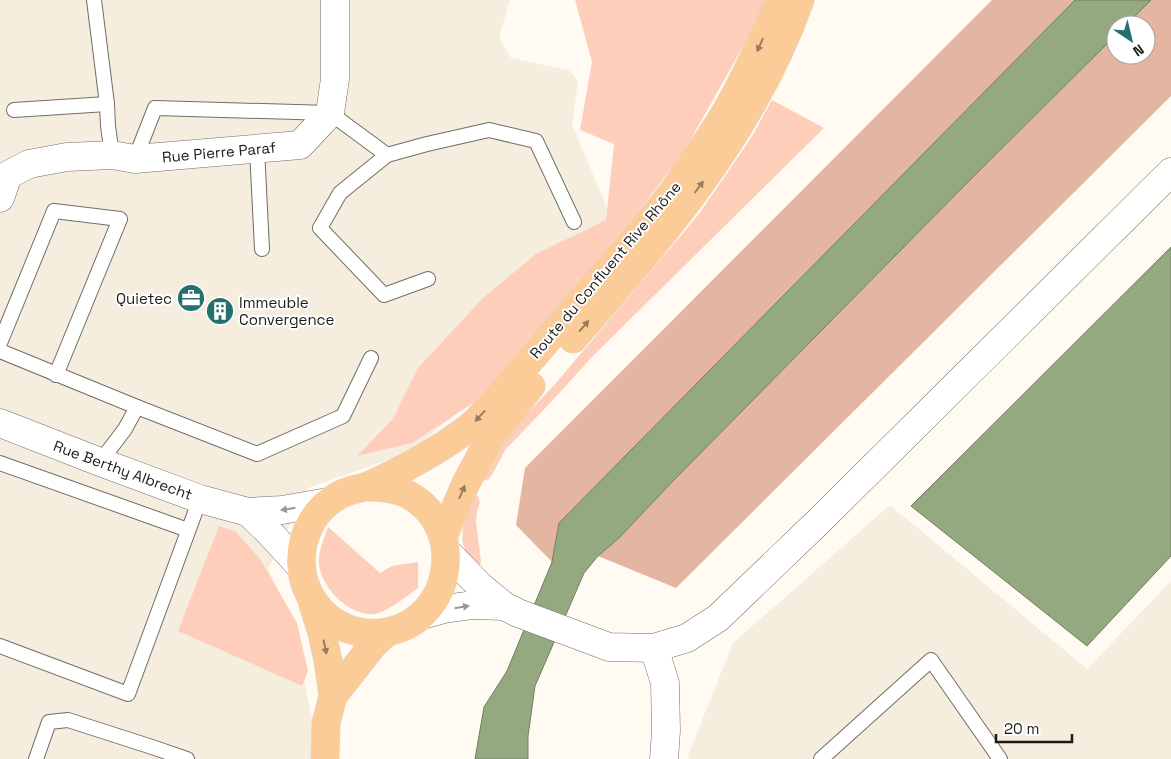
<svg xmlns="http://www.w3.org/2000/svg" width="1171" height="759" font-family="'Space Grotesk',sans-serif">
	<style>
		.built { fill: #f5eede }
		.green { fill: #feceba }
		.forest { fill: #e4b5a0 }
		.water { fill: #94a980; stroke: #707e61 }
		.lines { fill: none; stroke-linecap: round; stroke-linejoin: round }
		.lane-casing { stroke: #726e67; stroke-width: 16 }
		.street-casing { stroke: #726e67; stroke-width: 29 }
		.primary-casing { stroke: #dbdbda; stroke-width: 29 }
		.lane { stroke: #fff; stroke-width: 14 }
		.street { stroke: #fff; stroke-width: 28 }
		.primary { stroke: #fbcc98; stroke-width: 28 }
		.oneway { fill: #977c5e }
		.oneway2 { fill: #999897 }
		.labels { text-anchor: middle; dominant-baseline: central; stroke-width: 4; stroke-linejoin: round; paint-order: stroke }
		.street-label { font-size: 15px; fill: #1d1b18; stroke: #fff }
		.poi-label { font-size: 15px; fill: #1d1b18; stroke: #fff; text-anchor: end }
	</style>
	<rect width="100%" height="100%" fill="#fffbf2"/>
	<g class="built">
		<polygon points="0,0 510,0 499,38 511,58 569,70 578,82 572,125 615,226 479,395 410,452 308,488 268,569 291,619 312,718 313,759 0,759"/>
		<polygon points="890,505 1087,669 1171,581 1171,759 688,759 689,753 733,643"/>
	</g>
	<g class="green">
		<polygon points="575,0 764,0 759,18 683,153 626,228 487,394 412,443 357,456 393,419 418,368 483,298 536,254 606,220 614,144 580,130 592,62"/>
		<polygon points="772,100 824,128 592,357 553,400 505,450 492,475 489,479 483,481 480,478 498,444 556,383 699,214 751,138"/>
		<path d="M 473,494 L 478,496 L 480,502 L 477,511 L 476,522 L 481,561 L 478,572 C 473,563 466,554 463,544 C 460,528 468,509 473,494 Z"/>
		<polygon points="219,526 236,532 260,559 297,623 308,671 302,686 178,631"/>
		<path d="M 328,527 L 380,573 L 392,566 L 418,562 L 418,588 C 410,594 385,613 375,614 C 350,617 322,589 319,564 C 318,552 324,538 328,527 Z"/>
	</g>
	<g class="forest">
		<polygon points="992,0 1075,0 559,523 552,562 516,525 525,468"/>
		<polygon points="1151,0 1171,0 1171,96 676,588 598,556 619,538 672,482 969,181 1116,35 1116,55 1146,55 1146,25 1126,25"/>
	</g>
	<g class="water">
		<polygon points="1075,0 1151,0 1126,25 1116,25 1116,35 969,181 672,482 619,538 598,556 584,573 535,686 528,736 528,759 475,759 484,707 507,671 552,562 559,523"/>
		<polygon points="1171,247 1171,556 1087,646 911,506"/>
	</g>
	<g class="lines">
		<defs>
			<g id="lane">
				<polyline points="94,0 107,104 108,126 112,155"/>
				<polyline points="14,110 107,104"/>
				<polyline points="257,149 262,249"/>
				<polyline points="135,159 155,108 330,113 387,155"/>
				<polyline points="428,279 384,295 320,228 340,193 387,155 427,144 489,130 536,141 574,222"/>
				<polyline points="0,343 54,211 120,219 56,375"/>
				<polyline points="0,351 137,407"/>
				<polyline points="100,462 125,429 137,407 257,454 343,416 371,358"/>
				<polyline points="0,463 188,530"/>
				<polyline points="0,646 128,694 200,499"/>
				<polyline points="36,759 49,722 68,720 152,747 187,759"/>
				<polyline points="821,759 931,660 1000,759"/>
			</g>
			<g id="street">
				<polyline points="0,198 8,175 29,164 67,157 112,155 135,159 300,145 330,113 335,79 335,0"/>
				<polyline points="0,423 100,462 200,499 248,512 282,510 328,502"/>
				<polyline points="248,512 268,531 301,567"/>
				<polyline points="446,551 481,587 504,606 518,613 609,647 654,648 687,638 718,618 819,521 1171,172"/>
				<polyline points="422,615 444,609 473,605 504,606"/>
				<polyline points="654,648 665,683 666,731 664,759"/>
			</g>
			<g id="primary">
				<path d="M 573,339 C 663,236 754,131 800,0"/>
				<path d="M 367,487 C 380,487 393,488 405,493 C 468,523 455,619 387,632 C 324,643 281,578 311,523 C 318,509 334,496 349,491 C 356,489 363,488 370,485 C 398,472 427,457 453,439 C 459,435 465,431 471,426 C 479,419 486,410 494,402 C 520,373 545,343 570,313 C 603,275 637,238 668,198 C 676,188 683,177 690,166 C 705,145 720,123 732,101 C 750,68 765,34 780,0"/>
				<polyline points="443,537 466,483 492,435 531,386"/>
				<polyline points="312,601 322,633 328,661 333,696 326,723 325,759"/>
				<polyline points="333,696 373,645 387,632"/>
			</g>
		</defs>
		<use href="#lane" class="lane-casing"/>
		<use href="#street" class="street-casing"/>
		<use href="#primary" class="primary-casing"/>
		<use href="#lane" class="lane"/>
		<use href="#street" class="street"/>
		<use href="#primary" class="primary"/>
	</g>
	<defs><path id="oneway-solid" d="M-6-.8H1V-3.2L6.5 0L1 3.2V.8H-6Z" transform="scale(1.25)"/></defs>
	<g class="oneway">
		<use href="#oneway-solid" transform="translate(760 45) rotate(114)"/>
		<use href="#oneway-solid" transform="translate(699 187) rotate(-53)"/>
		<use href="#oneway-solid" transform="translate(584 326) rotate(-49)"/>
		<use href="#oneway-solid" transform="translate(480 416) rotate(133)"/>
		<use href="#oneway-solid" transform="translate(462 492) rotate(-67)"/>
		<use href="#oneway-solid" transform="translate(325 647) rotate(78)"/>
	</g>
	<g class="oneway2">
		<use href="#oneway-solid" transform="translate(288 509) rotate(171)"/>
		<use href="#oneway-solid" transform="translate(462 607) rotate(-9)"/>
	</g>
	<defs>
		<symbol id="office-disc" viewBox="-11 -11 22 22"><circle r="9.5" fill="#25706f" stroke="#fff"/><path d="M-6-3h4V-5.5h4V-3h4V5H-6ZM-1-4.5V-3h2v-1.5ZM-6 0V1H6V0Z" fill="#fff"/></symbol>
		<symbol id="building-disc" viewBox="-11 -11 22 22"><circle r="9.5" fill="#25706f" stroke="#fff"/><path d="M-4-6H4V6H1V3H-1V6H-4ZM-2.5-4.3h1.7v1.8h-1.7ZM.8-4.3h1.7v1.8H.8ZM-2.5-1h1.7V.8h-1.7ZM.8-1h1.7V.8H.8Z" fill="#fff"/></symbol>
	</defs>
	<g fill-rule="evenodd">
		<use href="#office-disc" x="175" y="282" width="32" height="32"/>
		<use href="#building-disc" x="204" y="295" width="32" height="32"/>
	</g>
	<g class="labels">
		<g class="street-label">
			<text transform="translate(219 152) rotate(-5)">Rue Pierre Paraf</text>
			<text transform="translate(605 270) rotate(-50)">Route du Confluent Rive Rhône</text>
			<text transform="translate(123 470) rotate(20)">Rue Berthy Albrecht</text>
		</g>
		<g class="poi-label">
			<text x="172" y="298">Quietec</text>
			<text x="239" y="302" text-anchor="start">Immeuble<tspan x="239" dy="17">Convergence</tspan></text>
		</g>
	</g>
	<g transform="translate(1131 40) rotate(145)"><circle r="24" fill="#ffffff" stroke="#a5a4a3"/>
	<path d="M0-4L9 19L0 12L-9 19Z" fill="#25706f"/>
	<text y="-8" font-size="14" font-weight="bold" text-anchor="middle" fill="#1d1b18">N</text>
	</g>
	<path d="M996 734v8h76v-8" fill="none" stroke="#1d1b18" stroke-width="2.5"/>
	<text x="1004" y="734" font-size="15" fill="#1d1b18" stroke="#ffffff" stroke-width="4" paint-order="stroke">20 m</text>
</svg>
